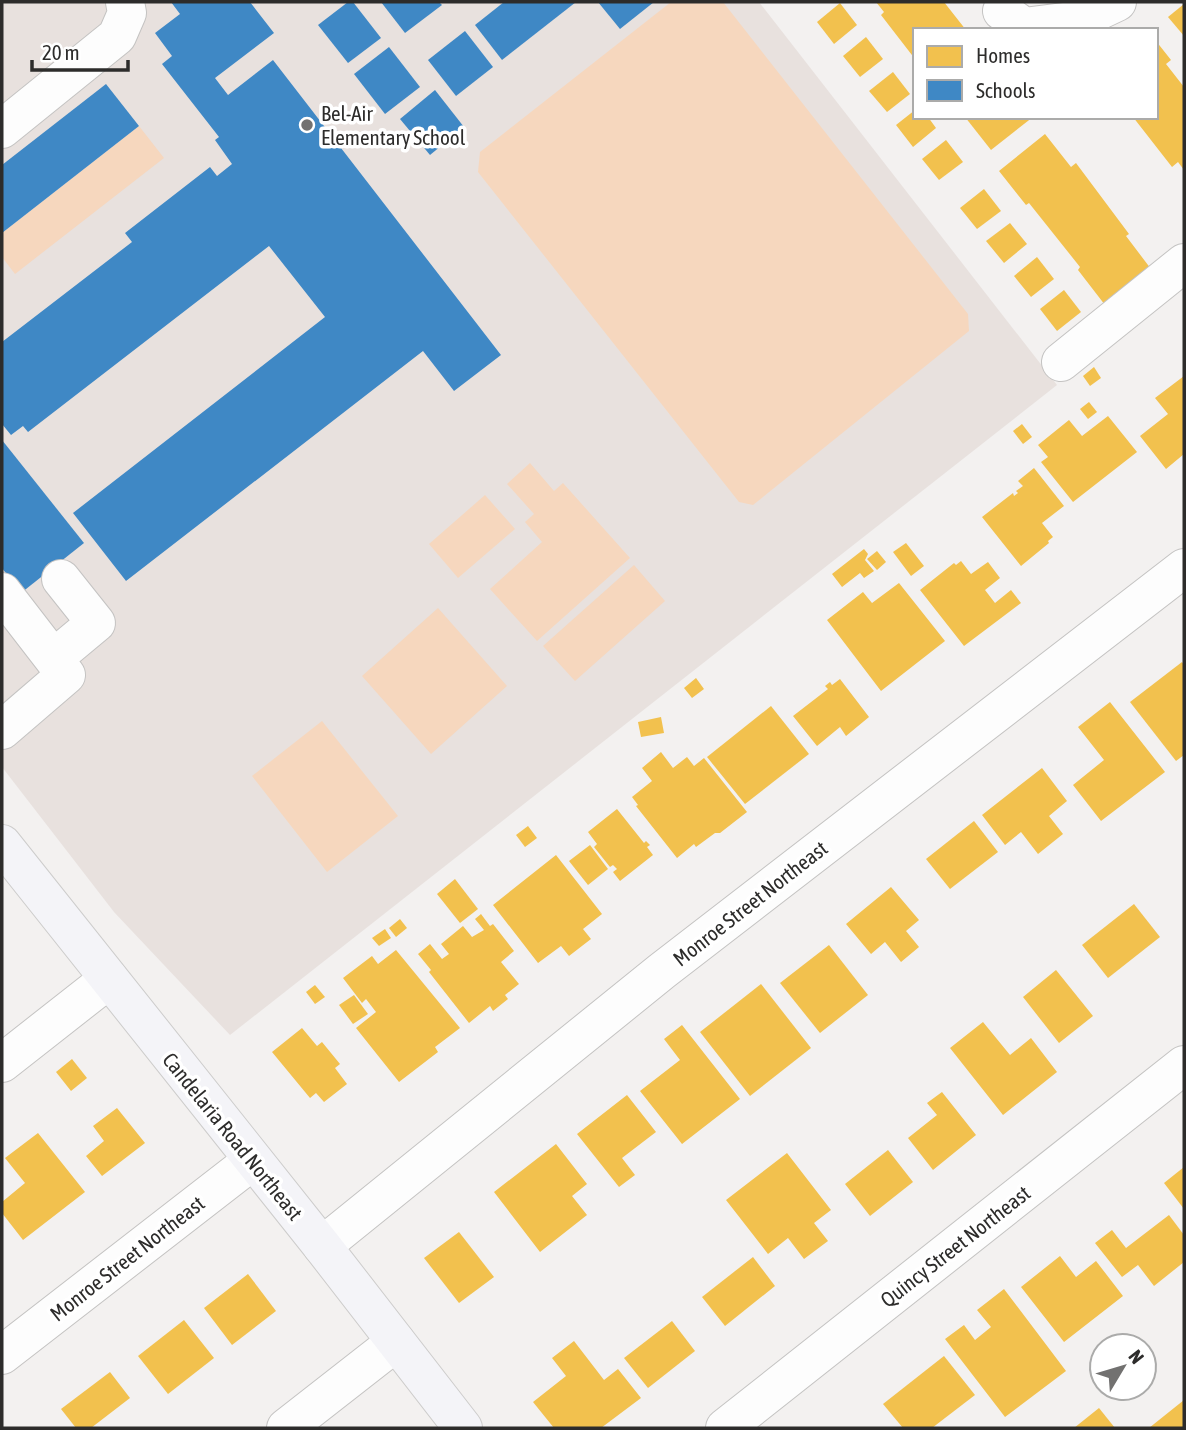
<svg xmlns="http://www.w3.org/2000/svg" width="1186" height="1430" font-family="'Asap Condensed',sans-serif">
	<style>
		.built { fill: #e8e1de }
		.green { fill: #f6d7be }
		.homes { fill: #f2c14e }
		.schools { fill: #3f88c5 }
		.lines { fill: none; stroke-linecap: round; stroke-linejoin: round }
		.minor-casing { stroke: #c4c3c2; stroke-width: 40 }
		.major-casing { stroke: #cdcccb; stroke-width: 40 }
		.minor { stroke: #fdfdfd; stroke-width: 38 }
		.major { stroke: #f4f4f8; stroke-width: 38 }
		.poi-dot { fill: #727170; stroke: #fff; stroke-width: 2.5 }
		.labels { text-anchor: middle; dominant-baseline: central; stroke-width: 7; stroke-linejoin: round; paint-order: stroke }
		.poi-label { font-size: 21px; fill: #2d2c2b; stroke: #fff; text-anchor: start }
		.street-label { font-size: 21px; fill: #2d2c2b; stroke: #fff }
	</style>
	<rect width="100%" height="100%" fill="#f3f1f0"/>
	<polygon class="built" points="2,2 759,2 1057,385 230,1035 114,912 2,767"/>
	<g class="green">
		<polygon points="671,2 723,2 968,314 969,331 753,505 739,502 478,172 480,152"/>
		<polygon points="139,126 164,158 15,274 2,257 2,233"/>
		<polygon points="530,463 554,491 563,483 630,558 537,641 490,589 542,542 525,522 534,514 507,484"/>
		<polygon points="485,495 515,529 458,578 429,544"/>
		<polygon points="634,565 665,601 575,681 543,646"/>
		<polygon points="438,608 507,686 431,754 362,676"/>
		<polygon points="322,721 398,816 327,872 252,776"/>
	</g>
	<g class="homes">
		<polygon points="876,2 944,2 966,30 915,30 915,59 881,15 884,12"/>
		<polygon points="840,3 857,25 834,44 817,22"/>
		<polygon points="1184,4 1184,36 1168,17"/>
		<polygon points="866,37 883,59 860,77 843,56"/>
		<polygon points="1156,41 1171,60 1166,64 1184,87 1184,170 1178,162 1172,167 1133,117 1156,117"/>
		<polygon points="893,72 910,94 887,112 869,91"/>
		<polygon points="915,110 915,117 928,117 936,128 913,147 896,125"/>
		<polygon points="965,117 1033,117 991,150"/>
		<polygon points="1045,134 1071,167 1076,163 1129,234 1126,236 1151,269 1105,305 1078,270 1080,267 1029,203 1026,205 999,171"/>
		<polygon points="946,140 963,162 939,180 922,159"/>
		<polygon points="984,189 1001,211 977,229 960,208"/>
		<polygon points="1010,223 1027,244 1004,263 986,241"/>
		<polygon points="1037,257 1054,279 1031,297 1014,276"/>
		<polygon points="1064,290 1081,312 1057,331 1040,309"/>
		<polygon points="1094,367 1101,378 1090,386 1083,376"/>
		<polygon points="1184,376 1184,454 1166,469 1140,436 1168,414 1155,398"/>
		<polygon points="1089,402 1097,412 1088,419 1080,409"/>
		<polygon points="1108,416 1137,452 1073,502 1041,462 1048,457 1038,445 1069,420 1082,436"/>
		<polygon points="1022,424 1032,437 1023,444 1013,431"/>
		<polygon points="1034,468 1064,506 1042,523 1053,537 1048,541 1049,543 1021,566 982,517 1013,493 1014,496 1018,493 1016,491 1023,486 1018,481"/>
		<polygon points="906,543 924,566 911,576 893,552"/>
		<polygon points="864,549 868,554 865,560 874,571 864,578 860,573 842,587 832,574"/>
		<polygon points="877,551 886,562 877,570 867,559"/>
		<polygon points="961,561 971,574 988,562 1000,578 985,590 995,603 1011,590 1021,603 964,646 920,590 954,563 956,565"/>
		<polygon points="899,583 945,641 881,691 827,620 863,592 872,603"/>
		<polygon points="1182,662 1184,665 1184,755 1176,761 1130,702"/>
		<polygon points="696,678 704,689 692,698 684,688"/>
		<polygon points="840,679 869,717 846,736 840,727 817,746 793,716 828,689 825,686 830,682 832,685"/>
		<polygon points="1110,702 1165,772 1101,821 1073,785 1104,760 1078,727"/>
		<polygon points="771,706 809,754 745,804 707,757"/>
		<polygon points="661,717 664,733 641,737 638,722"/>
		<polygon points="661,752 673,768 687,757 694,766 704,758 747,812 720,833 715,833 696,847 694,844 677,858 636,806 638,805 632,797 652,781 642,768"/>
		<polygon points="1042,768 1067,801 1049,816 1063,834 1038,854 1021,832 1005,845 982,815"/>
		<polygon points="617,809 644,843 646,841 650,845 647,847 653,855 620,881 613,872 617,869 613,865 610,867 594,847 597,844 588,832"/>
		<polygon points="974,821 998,852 950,889 926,859"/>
		<polygon points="528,826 537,838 525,847 516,835"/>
		<polygon points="590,845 608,869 588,885 569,861"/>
		<polygon points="556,855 602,914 583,929 591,939 569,956 561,946 538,963 493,905"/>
		<polygon points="455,879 478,909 460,923 437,894"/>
		<polygon points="891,887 919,920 906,931 919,947 901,962 885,942 871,954 846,924"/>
		<polygon points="1134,904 1160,937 1108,978 1082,945"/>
		<polygon points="481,914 490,926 493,924 514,951 501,962 519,984 505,995 508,999 493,1011 490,1006 469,1023 429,972 431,970 418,954 430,944 442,959 449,954 441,944 463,926 472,937 484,930 475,919"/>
		<polygon points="400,919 407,928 396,937 389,928"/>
		<polygon points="385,929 391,938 379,946 372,938"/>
		<polygon points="829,945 868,995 820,1033 780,983"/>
		<polygon points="396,950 460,1028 435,1047 438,1052 399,1082 356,1028 376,1012 366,999 362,1003 343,978 372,956 378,964"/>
		<polygon points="1056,970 1093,1016 1059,1043 1023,997"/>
		<polygon points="761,984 811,1048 750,1096 700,1032"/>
		<polygon points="315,985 325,997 315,1004 306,992"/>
		<polygon points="354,995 368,1014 353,1024 339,1005"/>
		<polygon points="983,1022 1010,1055 1031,1038 1057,1072 1003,1115 950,1048"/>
		<polygon points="682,1025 740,1099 682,1144 640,1091 680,1060 664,1039"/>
		<polygon points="302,1028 317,1046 322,1042 340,1064 335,1068 347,1084 324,1102 316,1093 310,1098 272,1052"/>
		<polygon points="72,1059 87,1078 71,1091 56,1072"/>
		<polygon points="942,1092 976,1135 933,1170 908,1138 937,1115 927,1103"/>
		<polygon points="627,1095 656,1132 622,1158 635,1175 619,1187 577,1134"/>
		<polygon points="117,1108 145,1143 102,1176 86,1156 104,1141 93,1126"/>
		<polygon points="38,1133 85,1192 23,1240 2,1213 2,1202 25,1183 5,1158"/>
		<polygon points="556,1144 587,1184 572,1196 587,1215 540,1252 494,1192"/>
		<polygon points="888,1150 913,1182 870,1216 845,1184"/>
		<polygon points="787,1153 831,1210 814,1223 828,1241 804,1259 788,1238 768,1254 726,1200"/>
		<polygon points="1184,1167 1184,1209 1164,1183"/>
		<polygon points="1169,1215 1184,1235 1184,1262 1154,1286 1138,1265 1122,1277 1095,1243 1112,1230 1126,1248"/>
		<polygon points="459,1232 494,1277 459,1303 424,1258"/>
		<polygon points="1060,1256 1076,1277 1096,1261 1123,1296 1064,1342 1021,1287"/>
		<polygon points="753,1257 775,1286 725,1326 702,1297"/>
		<polygon points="248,1274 276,1311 232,1345 204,1308"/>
		<polygon points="1004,1289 1066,1371 1005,1417 945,1339 964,1325 975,1340 991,1327 977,1310"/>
		<polygon points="184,1320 214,1358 168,1394 138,1356"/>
		<polygon points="672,1321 695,1351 648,1388 624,1358"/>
		<polygon points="574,1341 604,1380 618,1369 641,1398 601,1428 554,1428 533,1402 566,1376 552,1358"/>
		<polygon points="944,1356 975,1395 932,1428 903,1428 883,1404"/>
		<polygon points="110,1372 130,1398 91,1428 76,1428 61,1409"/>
		<polygon points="1184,1400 1184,1428 1149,1428"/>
		<polygon points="1099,1408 1115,1428 1074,1428"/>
	</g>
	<g class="schools">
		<polygon points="171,2 250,2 274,33 215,78 228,95 273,60 501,355 454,391 423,351 126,581 73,513 325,317 269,246 28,432 23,426 11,435 2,424 2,342 132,242 125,233 210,167 217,176 232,164 215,140 219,137 162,64 172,56 155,33 180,14"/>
		<polygon points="348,2 353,2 381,38 348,63 318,25"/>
		<polygon points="381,2 439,2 442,5 405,33"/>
		<polygon points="504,2 576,2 502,60 475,25"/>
		<polygon points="598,2 654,2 620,29"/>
		<polygon points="465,31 493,67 456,96 428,60"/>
		<polygon points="389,47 420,87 385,114 354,74"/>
		<polygon points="106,84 139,126 2,233 2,165"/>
		<polygon points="435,90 464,127 430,155 400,119"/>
		<polygon points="2,440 84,543 21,593 2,568"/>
	</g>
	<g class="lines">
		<defs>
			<g id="minor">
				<polyline points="1002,11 1024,27 1079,20 1117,2"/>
				<polyline points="2,129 117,36 127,13 125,2"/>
				<polyline points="1061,362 1184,263"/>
				<polyline points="2,592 66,675 2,730"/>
				<polyline points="54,658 96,623 61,579"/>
				<polyline points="2,1063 109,979"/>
				<polyline points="322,1246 662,971 1184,568"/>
				<polyline points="2,1355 252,1161"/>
				<polyline points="286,1428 396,1342"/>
				<polyline points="725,1428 1184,1065"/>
			</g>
			<polyline id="major" points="2,844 322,1246 463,1428"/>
		</defs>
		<use href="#minor" class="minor-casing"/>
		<use href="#major" class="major-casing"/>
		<use href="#minor" class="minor"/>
		<use href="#major" class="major"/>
	</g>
	<circle class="poi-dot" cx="307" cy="125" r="7"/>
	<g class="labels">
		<g class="poi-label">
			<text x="321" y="113">Bel-Air<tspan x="321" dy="24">Elementary School</tspan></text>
		</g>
		<g class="street-label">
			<text transform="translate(750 903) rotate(-38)">Monroe Street Northeast</text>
			<text transform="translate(233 1136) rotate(51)">Candelaria Road Northeast</text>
			<text transform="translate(955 1246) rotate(-38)">Quincy Street Northeast</text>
			<text transform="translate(127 1258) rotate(-38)">Monroe Street Northeast</text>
		</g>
	</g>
	<rect width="1186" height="1430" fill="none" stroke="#2d2c2b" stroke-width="7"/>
	<rect x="913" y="28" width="245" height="91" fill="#ffffff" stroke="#ababaa" stroke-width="2"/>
	<rect x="927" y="46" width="35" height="21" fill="#f2c14e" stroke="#ababaa" stroke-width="2"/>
	<text x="976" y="63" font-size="21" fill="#2d2c2b">Homes</text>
	<rect x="927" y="80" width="35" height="21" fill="#3f88c5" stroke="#ababaa" stroke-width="2"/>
	<text x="976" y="98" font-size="21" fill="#2d2c2b">Schools</text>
	<g transform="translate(1123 1367) rotate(52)"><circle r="33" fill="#ffffff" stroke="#ababaa" stroke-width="2"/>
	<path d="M0-5L12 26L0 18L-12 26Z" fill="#727170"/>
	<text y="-10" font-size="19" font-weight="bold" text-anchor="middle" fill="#2d2c2b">N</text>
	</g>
	<path d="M32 60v10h96v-10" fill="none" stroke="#2d2c2b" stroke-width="3.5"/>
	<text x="42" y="60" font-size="21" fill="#2d2c2b" stroke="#ffffff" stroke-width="5" paint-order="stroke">20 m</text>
</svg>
